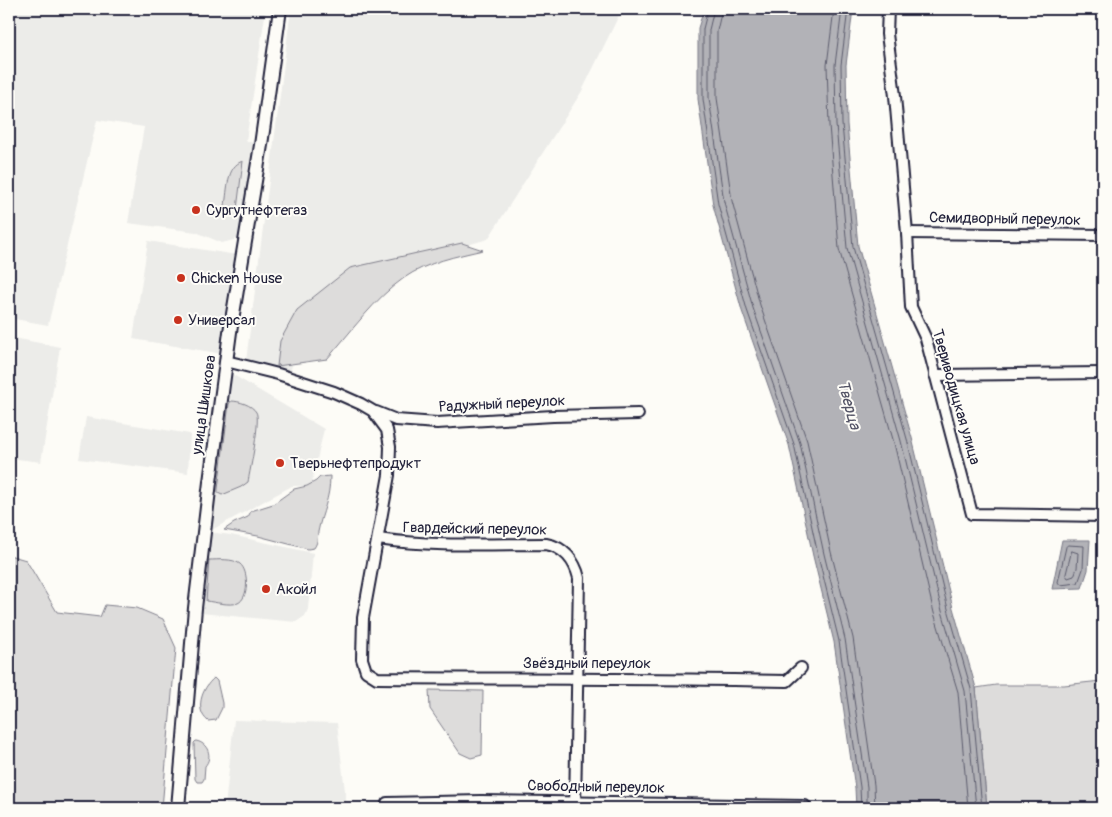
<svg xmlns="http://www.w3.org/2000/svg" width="1112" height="817" font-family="Pangolin,sans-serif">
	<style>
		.built { fill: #ecece9 }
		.green { fill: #dddcdb; stroke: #807f8b }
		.water { fill: #b2b2b7; stroke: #787885 }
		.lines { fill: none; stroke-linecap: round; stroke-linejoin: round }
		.shore { stroke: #5c5c6d; stroke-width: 1 }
		.minor-casing { stroke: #22223b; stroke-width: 14 }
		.major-casing { stroke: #22223b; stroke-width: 16 }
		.minor { stroke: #fdfcf7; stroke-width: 10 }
		.major { stroke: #fdfcf7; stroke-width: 12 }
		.poi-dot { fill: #c8321e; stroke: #fdfcf7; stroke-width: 2 }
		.labels { text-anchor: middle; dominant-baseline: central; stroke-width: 4; stroke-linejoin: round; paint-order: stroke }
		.poi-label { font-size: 15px; fill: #22223b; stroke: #fdfcf7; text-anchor: start }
		.street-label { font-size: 15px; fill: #22223b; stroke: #fdfcf7 }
		.water-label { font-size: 16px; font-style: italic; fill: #545466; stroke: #fdfcf7 }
	</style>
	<rect width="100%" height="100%" fill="#fdfcf7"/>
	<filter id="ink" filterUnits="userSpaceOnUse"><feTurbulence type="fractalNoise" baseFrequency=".02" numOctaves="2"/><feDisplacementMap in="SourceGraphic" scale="10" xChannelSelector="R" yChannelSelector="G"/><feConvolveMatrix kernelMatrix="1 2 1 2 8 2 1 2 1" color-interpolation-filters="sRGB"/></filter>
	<g filter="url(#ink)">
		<g class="built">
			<polygon points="9,9 266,9 246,141 255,143 241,238 222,243 196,232 128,223 144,127 97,120 48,325 9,318"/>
			<polygon points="291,9 622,9 582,91 488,239 394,266 299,332 291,370 246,361"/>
			<polygon points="148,241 237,255 223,354 133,339"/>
			<polygon points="9,337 60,347 41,462 9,458"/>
			<polygon points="230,373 324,429 311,486 292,486 208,532 231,535 313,553 308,609 305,616 296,622 200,613 207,532"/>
			<polygon points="86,417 190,434 188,473 79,459"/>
			<polygon points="234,720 337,723 347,808 225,808"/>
		</g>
		<g class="green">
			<path d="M 243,161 L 237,209 L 232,211 L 227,209 L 225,205 C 228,190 226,166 243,161 Z"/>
			<path d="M 462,243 L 483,250 C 457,256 427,262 404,278 C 374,299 351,332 327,359 L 277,366 L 280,341 L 297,310 L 350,268 Z"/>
			<path d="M 231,401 C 239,401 252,405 256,412 C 261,419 250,470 248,482 L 241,487 L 222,495 L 218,493 L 218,489 L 229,404 Z"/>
			<path d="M 330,476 C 330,500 322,511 318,532 C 317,539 318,542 314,548 L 308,549 L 258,536 L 224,530 L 234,523 L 248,517 L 251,511 L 273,504 L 294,489 L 307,486 L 316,481 L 320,477 Z"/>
			<polygon points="9,555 26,560 57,612 100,617 105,605 137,608 163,619 176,648 162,808 9,808"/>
			<path d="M 209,560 C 218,560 233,558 240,564 C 249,571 249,598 238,603 C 229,606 215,602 206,601 Z"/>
			<path d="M 214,678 L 217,681 L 222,703 L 222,708 L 216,720 L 208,721 C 194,710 202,688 214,678 Z"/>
			<polygon points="1101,681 1103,718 1103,808 987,808 976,688 996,685 1064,685"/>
			<polygon points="429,690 483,691 482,755 471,758 460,753 430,709"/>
			<path d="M 196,741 C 208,743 213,757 205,766 L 204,779 L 202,782 L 197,782 L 195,779 L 194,743 Z"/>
		</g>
		<g class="water">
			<polygon points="704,9 853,9 846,65 847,124 858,246 912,438 953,608 976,688 987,808 856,808 855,788 834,642 813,556 789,445 742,311 713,205 698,99 698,28"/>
			<polygon points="1062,540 1090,540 1088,570 1082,588 1052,589"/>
		</g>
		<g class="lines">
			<g class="shore">
				<polyline points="708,9 703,29 703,99 718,204 747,310 794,444 818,555 839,641 860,787 861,808"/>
				<polyline points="714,9 709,30 709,98 724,202 753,308 800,443 824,554 845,639 867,787 867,808"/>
				<polyline points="722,9 717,31 717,98 732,201 760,305 807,441 831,552 853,638 874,785 875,808"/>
				<polyline points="834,9 827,65 829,125 839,249 894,443 934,613 958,692 968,808"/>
				<polyline points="842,9 835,65 836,125 847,248 901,441 942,611 965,691 976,808"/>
				<polyline points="848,9 841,65 842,124 853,247 907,439 948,609 971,689 982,808"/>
				<polygon points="1068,545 1084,546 1083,569 1078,583 1060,585 1058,582 1066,547"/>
				<polygon points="1072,551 1078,553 1077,568 1074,576 1068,578 1066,575"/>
			</g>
			<defs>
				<g id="minor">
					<polyline points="888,9 887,34 895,96 907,233 911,307 926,339 972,514 1103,516"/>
					<polyline points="907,233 1103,235"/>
					<path d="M 226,361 L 278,374 L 334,392 L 361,404 L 373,411 L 387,430 L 390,447 L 389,475 L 363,618 L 362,659 L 366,671 L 377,678 C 514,679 650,678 787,681 L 801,668"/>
					<polyline points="935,375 1103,373"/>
					<polyline points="376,412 396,420 437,423 553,416 638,414"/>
					<path d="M 378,539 C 433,547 491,544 546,544 C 564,547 575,561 579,578 L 575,808"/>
					<polyline points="387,803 481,801 805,806"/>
				</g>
				<polyline id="major" points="178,808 195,608 210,482 230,332 261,145 280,9"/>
			</defs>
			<use href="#minor" class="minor-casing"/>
			<use href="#major" class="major-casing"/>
			<use href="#minor" class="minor"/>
			<use href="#major" class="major"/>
		</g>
	</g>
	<g class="poi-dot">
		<circle cx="196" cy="210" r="5"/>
		<circle cx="181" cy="278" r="5"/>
		<circle cx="178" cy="320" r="5"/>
		<circle cx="280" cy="463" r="5"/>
		<circle cx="266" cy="589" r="5"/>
	</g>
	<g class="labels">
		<g class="poi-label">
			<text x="206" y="210">Сургутнефтегаз</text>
			<text x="191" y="278">Chicken House</text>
			<text x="188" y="320">Универсал</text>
			<text x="290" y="463">Тверьнефтепродукт</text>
			<text x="276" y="589">Акойл</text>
		</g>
		<g class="street-label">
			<text transform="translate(1005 219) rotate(1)">Семидворный переулок</text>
			<text transform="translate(956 397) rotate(74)">Твериводицкая улица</text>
			<text transform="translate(502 404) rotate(-3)">Радужный переулок</text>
			<text transform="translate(204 405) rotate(-82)">улица Шишкова</text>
			<text transform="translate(475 529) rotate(1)">Гвардейский переулок</text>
			<text x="587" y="663">Звёздный переулок</text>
			<text transform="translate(596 787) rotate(1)">Свободный переулок</text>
		</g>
		<g class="water-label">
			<text transform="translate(849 405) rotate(75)">Тверца</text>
		</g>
	</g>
	<rect width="1112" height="817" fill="none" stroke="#fdfcf7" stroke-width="30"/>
	<rect x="15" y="15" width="1082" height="787" fill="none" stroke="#22223b" stroke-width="2" filter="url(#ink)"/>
</svg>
